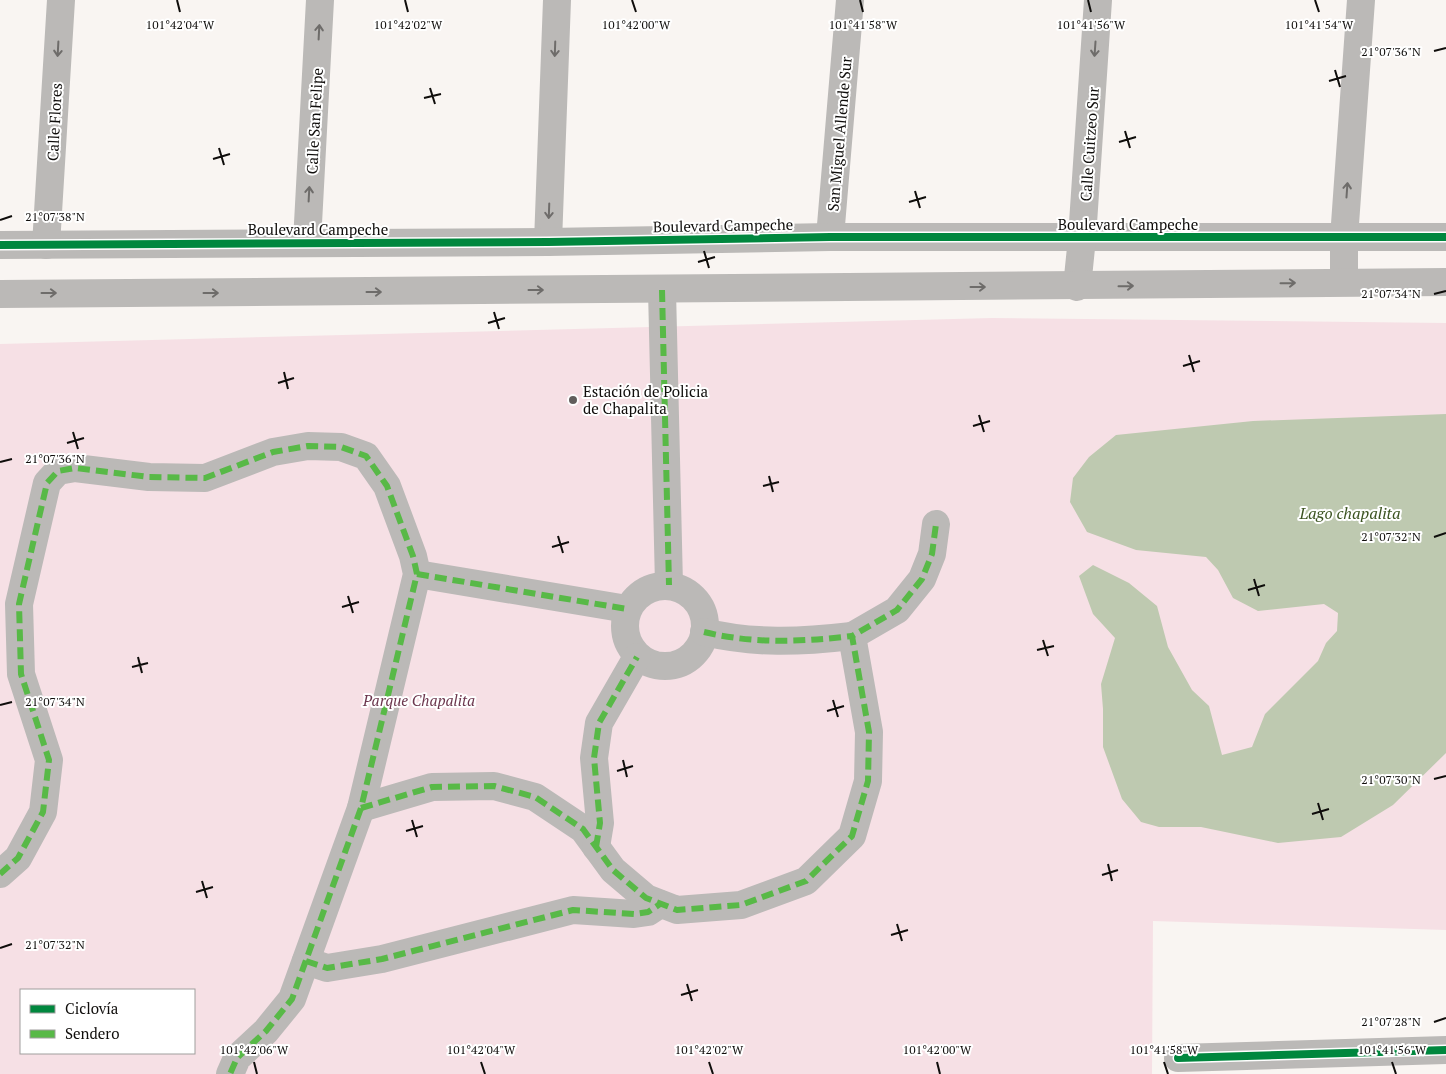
<svg xmlns="http://www.w3.org/2000/svg" width="1446" height="1074" font-family="'PT Serif',serif">
	<style>
		.green { fill: #f6e0e5; fill-rule: evenodd }
		.water { fill: #bec9b0 }
		.lines { fill: none; stroke-linecap: round; stroke-linejoin: round }
		.minor { stroke: #bbb9b7; stroke-width: 28 }
		.quiet { stroke: #58b947; stroke-width: 6; stroke-dasharray: 12 6; stroke-linecap: butt }
		.cycleway-casing { stroke: #fff; stroke-width: 11 }
		.cycleway { stroke: #00873e; stroke-width: 8 }
		.oneway { stroke: #6e6c6a }
		.ticks { fill: none; stroke: #0f0d0b; stroke-width: 2 }
		.poi-dot { fill: #615e5c; stroke: #fff; stroke-width: 2 }
		.labels { text-anchor: middle; dominant-baseline: central; stroke-width: 4; stroke-linejoin: round; paint-order: stroke }
		.street-label { font-size: 15px; fill: #0f0d0b; stroke: #fff }
		.poi-label { font-size: 15px; fill: #0f0d0b; stroke: #fff; text-anchor: start }
		.park-label { font-size: 15px; font-style: italic; fill: #6b364d; stroke: #fff }
		.water-label { font-size: 16px; font-style: italic; fill: #3b5320; stroke: #fff }
		.ticks-label { font-size: 12px; text-anchor: middle; fill: #0f0d0b; stroke: #fff; stroke-width: 4; stroke-linejoin: round; paint-order: stroke }
	</style>
	<rect width="100%" height="100%" fill="#f9f5f2"/>
	<path class="green" d="M 992,318 L 1446,323 L 1446,930 L 1153,921 L 1152,1074 L 0,1074 L 0,344 ZM 21,990 L 194,990 L 194,1053 L 21,1053 Z"/>
	<polygon class="water" points="1446,414 1446,753 1393,805 1341,837 1278,843 1201,827 1159,827 1141,822 1122,799 1103,747 1103,709 1101,684 1115,638 1093,614 1079,576 1093,565 1129,583 1157,606 1168,647 1192,690 1209,706 1222,755 1252,747 1265,714 1318,661 1326,643 1337,631 1338,613 1324,604 1258,611 1233,598 1218,570 1206,557 1136,550 1087,532 1070,502 1073,478 1089,457 1116,435 1253,421"/>
	<g class="lines">
		<g class="minor">
			<polyline points="830,237 850,0"/>
			<polyline points="307,242 320,0"/>
			<polyline points="548,242 557,0"/>
			<polyline points="0,245 548,242 830,237 1446,237"/>
			<polyline points="46,245 61,0"/>
			<polyline points="1344,282 1344,238 1361,0"/>
			<polyline points="1077,287 1082,238 1098,0"/>
			<polyline points="662,290 669,585"/>
			<polyline points="0,294 1446,282"/>
			<polyline points="417,574 627,609"/>
			<circle cx="665" cy="626" r="40"/>
			<path d="M 704,632 C 754,644 800,642 852,636"/>
			<polyline points="361,808 432,787 494,786 535,797 583,829 613,870 646,898 677,910 741,905 806,881 852,836 868,781 869,732 852,636 897,610 922,579 932,554 936,524"/>
			<polyline points="596,847 600,823 594,758 599,723 637,657"/>
			<polyline points="0,874 18,858 43,812 49,760 21,674 19,604 47,483 58,471 75,468 149,477 205,478 273,452 308,446 341,447 366,456 387,486 413,556 417,574 361,808 292,999 266,1031 237,1058 230,1074"/>
			<polyline points="306,961 327,968 382,959 573,910 634,914 648,912 660,904"/>
			<polyline points="1178,1058 1446,1050"/>
		</g>
		<g class="quiet">
			<polyline points="662,290 669,585"/>
			<polyline points="417,574 627,609"/>
			<path d="M 704,632 C 754,644 800,642 852,636"/>
			<polyline points="361,808 432,787 494,786 535,797 583,829 613,870 646,898 677,910 741,905 806,881 852,836 868,781 869,732 852,636 897,610 922,579 932,554 936,524"/>
			<polyline points="596,847 600,823 594,758 599,723 637,657"/>
			<polyline points="0,874 18,858 43,812 49,760 21,674 19,604 47,483 58,471 75,468 149,477 205,478 273,452 308,446 341,447 366,456 387,486 413,556 417,574 361,808 292,999 266,1031 237,1058 230,1074"/>
			<polyline points="306,961 327,968 382,959 573,910 634,914 648,912 660,904"/>
		</g>
		<defs>
			<g id="cycleway">
				<polyline points="0,245 548,242 830,237 1446,237"/>
				<polyline points="1178,1058 1446,1050"/>
			</g>
		</defs>
		<use href="#cycleway" class="cycleway-casing"/>
		<use href="#cycleway" class="cycleway"/>
	</g>
	<defs><path id="oneway-shaft" d="M-6 0H5M1.5-3L5.5 0L1.5 3" fill="none" stroke-width="1.6" stroke-linecap="round" stroke-linejoin="round" transform="scale(1.25)"/></defs>
	<g class="oneway">
		<use href="#oneway-shaft" transform="translate(319 32) rotate(-87)"/>
		<use href="#oneway-shaft" transform="translate(58 49) rotate(93)"/>
		<use href="#oneway-shaft" transform="translate(555 49) rotate(92)"/>
		<use href="#oneway-shaft" transform="translate(1095 49) rotate(94)"/>
		<use href="#oneway-shaft" transform="translate(1347 190) rotate(-86)"/>
		<use href="#oneway-shaft" transform="translate(309 194) rotate(-87)"/>
		<use href="#oneway-shaft" transform="translate(549 211) rotate(92)"/>
		<use href="#oneway-shaft" transform="translate(1288 283) rotate(-1)"/>
		<use href="#oneway-shaft" transform="translate(1126 286) rotate(-1)"/>
		<use href="#oneway-shaft" transform="translate(978 287)"/>
		<use href="#oneway-shaft" transform="translate(536 290)"/>
		<use href="#oneway-shaft" transform="translate(374 292)"/>
		<use href="#oneway-shaft" transform="translate(49 293)"/>
		<use href="#oneway-shaft" transform="translate(211 293)"/>
	</g>
	<path class="ticks" d="M 177,0 L 180,12M 405,0 L 408,12M 632,0 L 636,12M 860,0 L 863,12M 1088,0 L 1091,12M 1315,0 L 1319,12M 1434,51 L 1446,48M 1335,70 L 1340,87M 1329,81 L 1346,76M 430,88 L 435,104M 424,98 L 441,94M 1125,131 L 1130,148M 1119,142 L 1136,137M 219,148 L 224,165M 213,159 L 230,154M 915,191 L 920,208M 909,202 L 926,197M 0,220 L 12,216M 704,251 L 709,268M 698,262 L 715,257M 1434,294 L 1446,291M 494,312 L 499,329M 488,323 L 505,318M 1189,355 L 1194,372M 1183,366 L 1200,361M 284,372 L 288,389M 278,383 L 294,378M 979,415 L 984,432M 973,426 L 990,421M 73,432 L 78,449M 67,443 L 84,438M 0,462 L 12,459M 769,476 L 773,492M 763,486 L 779,482M 558,536 L 563,553M 1434,537 L 1446,533M 552,547 L 569,542M 1254,579 L 1259,596M 1248,590 L 1265,585M 348,596 L 353,613M 342,607 L 359,602M 1043,640 L 1048,656M 1037,650 L 1054,646M 138,657 L 142,673M 132,667 L 148,663M 833,700 L 838,717M 0,705 L 12,702M 827,711 L 844,706M 623,760 L 627,777M 617,771 L 633,766M 1434,779 L 1446,776M 1318,803 L 1323,820M 1312,814 L 1329,809M 412,820 L 417,837M 406,831 L 423,826M 1108,864 L 1112,881M 1102,875 L 1118,870M 202,881 L 207,898M 196,892 L 213,887M 897,924 L 902,941M 891,935 L 908,930M 0,948 L 12,944M 687,984 L 692,1001M 681,995 L 698,990M 1434,1022 L 1446,1018M 254,1062 L 257,1074M 481,1062 L 485,1074M 709,1062 L 713,1074M 937,1062 L 940,1074M 1164,1062 L 1168,1074M 1392,1062 L 1396,1074"/>
	<circle class="poi-dot" cx="573" cy="400" r="5"/>
	<g class="labels">
		<g class="street-label">
			<text transform="translate(314 121) rotate(-87)">Calle San Felipe</text>
			<text transform="translate(54 122) rotate(-87)">Calle Flores</text>
			<text transform="translate(839 134) rotate(-85)">San Miguel Allende Sur</text>
			<text transform="translate(1089 144) rotate(-86)">Calle Cuitzeo Sur</text>
			<text x="1128" y="224">Boulevard Campeche</text>
			<text transform="translate(723 225) rotate(-1)">Boulevard Campeche</text>
			<text x="318" y="229">Boulevard Campeche</text>
		</g>
		<g class="poi-label">
			<text x="583" y="391">Estación de Policia<tspan x="583" dy="17">de Chapalita</tspan></text>
		</g>
		<g class="park-label">
			<text x="419" y="700">Parque Chapalita</text>
		</g>
		<g class="water-label">
			<text x="1350" y="513">Lago chapalita</text>
		</g>
	</g>
	<g class="ticks-label">
		<text x="180" y="29">101°42'04"W</text>
		<text x="408" y="29">101°42'02"W</text>
		<text x="636" y="29">101°42'00"W</text>
		<text x="863" y="29">101°41'58"W</text>
		<text x="1091" y="29">101°41'56"W</text>
		<text x="1319" y="29">101°41'54"W</text>
		<text x="1391" y="56">21°07'36"N</text>
		<text x="55" y="221">21°07'38"N</text>
		<text x="1391" y="298">21°07'34"N</text>
		<text x="55" y="463">21°07'36"N</text>
		<text x="1391" y="541">21°07'32"N</text>
		<text x="55" y="706">21°07'34"N</text>
		<text x="1391" y="784">21°07'30"N</text>
		<text x="55" y="949">21°07'32"N</text>
		<text x="1391" y="1026">21°07'28"N</text>
		<text x="254" y="1054">101°42'06"W</text>
		<text x="481" y="1054">101°42'04"W</text>
		<text x="709" y="1054">101°42'02"W</text>
		<text x="937" y="1054">101°42'00"W</text>
		<text x="1164" y="1054">101°41'58"W</text>
		<text x="1392" y="1054">101°41'56"W</text>
	</g>
	<rect x="20" y="989" width="175" height="65" fill="#ffffff" stroke="#9f9e9d"/>
	<rect x="30" y="1005" width="25" height="8" fill="#00873e" stroke="#9f9e9d"/>
	<text x="65" y="1014" font-size="15" fill="#0f0d0b">Ciclovía</text>
	<rect x="30" y="1030" width="25" height="8" fill="#58b947" stroke="#9f9e9d"/>
	<text x="65" y="1039" font-size="15" fill="#0f0d0b">Sendero</text>
</svg>
